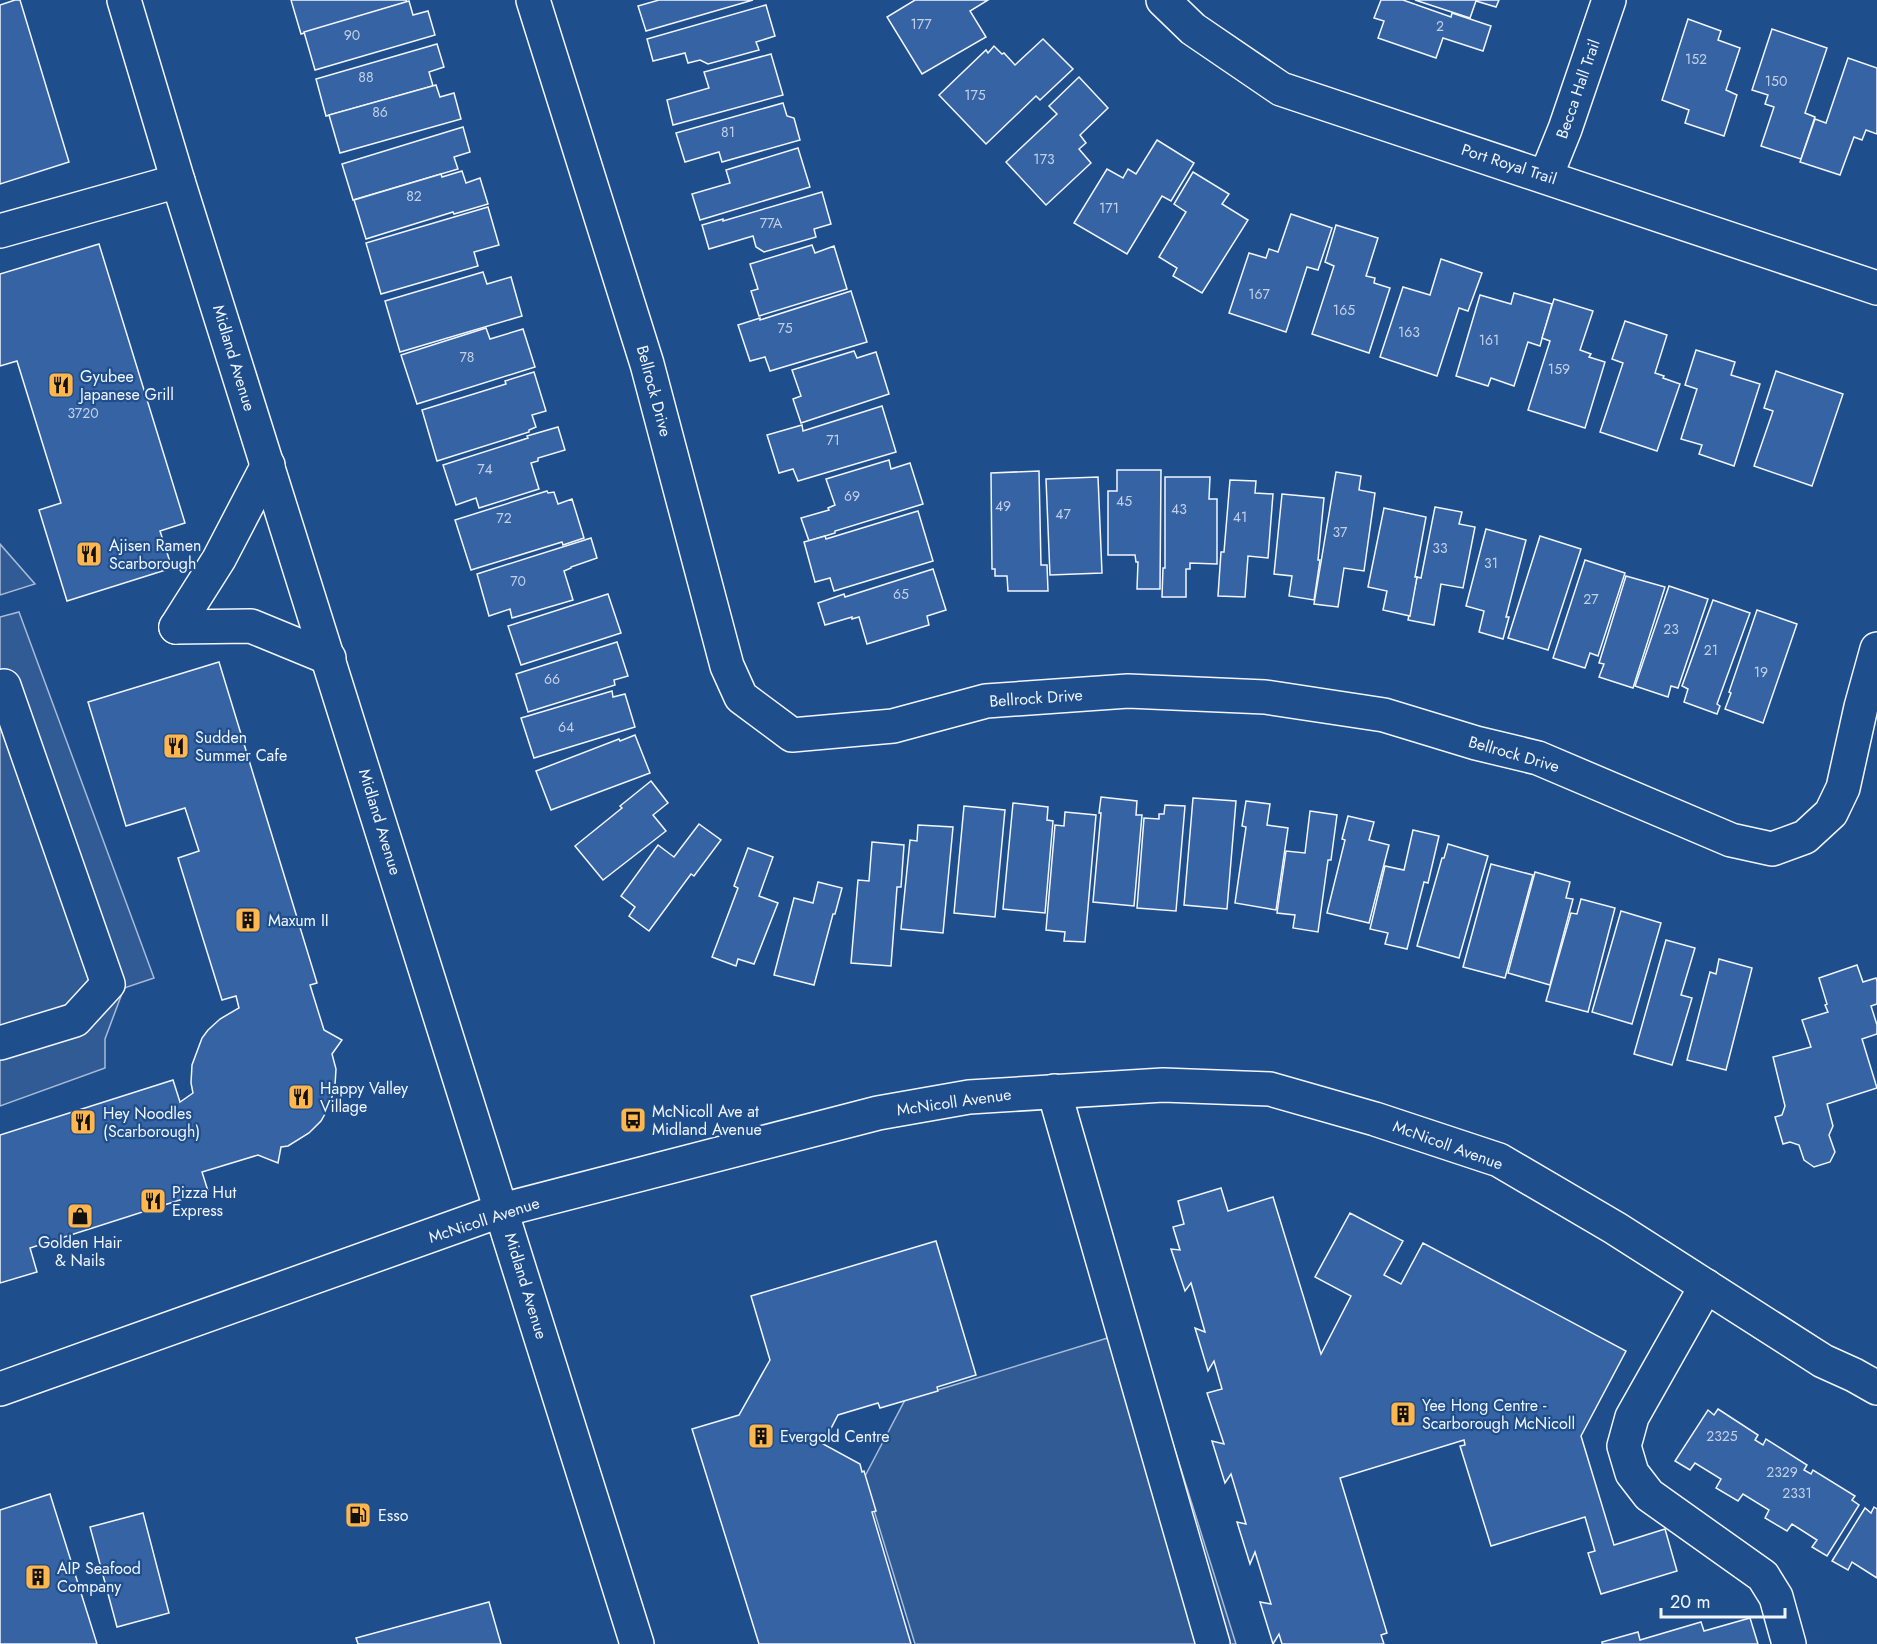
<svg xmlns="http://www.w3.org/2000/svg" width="1877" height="1644" font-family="Jost,sans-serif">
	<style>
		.built { fill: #305b95; stroke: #a8bbd7; stroke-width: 1.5 }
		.building { fill: #3563a3; stroke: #f2f6ff; stroke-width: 1.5 }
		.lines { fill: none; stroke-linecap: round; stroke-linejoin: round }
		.minor-casing { stroke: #f2f6ff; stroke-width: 36 }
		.major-casing { stroke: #f2f6ff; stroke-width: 36 }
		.minor { stroke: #1f4e8c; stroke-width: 33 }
		.major { stroke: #1f4e8c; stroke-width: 33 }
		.labels { text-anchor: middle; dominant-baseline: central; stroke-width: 4.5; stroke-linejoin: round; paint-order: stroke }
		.number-label { font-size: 14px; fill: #c3d1e8 }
		.street-label { font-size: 16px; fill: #f2f6ff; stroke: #1f4e8c }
		.poi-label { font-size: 16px; fill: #f2f6ff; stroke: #1f4e8c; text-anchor: start }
	</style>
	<rect width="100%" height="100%" fill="#1f4e8c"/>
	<g class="built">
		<polygon points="0,544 35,584 0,595"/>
		<polygon points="19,612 154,978 124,988 105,1039 105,1068 0,1106 0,617"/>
		<polygon points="1137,1329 1236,1644 915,1644 864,1478 905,1400"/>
	</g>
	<g class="building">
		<polygon points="15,0 20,0 69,162 0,184 0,5"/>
		<polygon points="291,0 406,0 407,2 301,34"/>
		<polygon points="659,0 753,0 646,31 638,6"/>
		<polygon points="915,0 988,0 970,11 986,37 922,74 887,17"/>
		<polygon points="1381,0 1403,0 1451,17 1452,13 1491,26 1483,51 1443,38 1436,58 1378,38 1384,21 1374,18"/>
		<polygon points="1415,0 1499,0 1496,7 1476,1 1470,18"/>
		<polygon points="409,1 413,15 428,11 435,35 315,70 304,32"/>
		<polygon points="766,5 775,36 756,42 759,50 708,64 700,60 688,63 685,53 653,61 647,39"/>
		<polygon points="1688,19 1721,31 1718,40 1740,48 1726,90 1737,95 1724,136 1685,123 1689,110 1662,100"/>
		<polygon points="1772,29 1827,48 1805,113 1815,117 1801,159 1761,146 1774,107 1765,104 1768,95 1752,90"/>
		<polygon points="1043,39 1073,69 1040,100 1036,96 986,144 939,95 986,50 988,53 994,46 1002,54 1004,53 1015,65"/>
		<polygon points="437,44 444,67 429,72 433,86 326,116 316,79"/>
		<polygon points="771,54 783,95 673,125 667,100 709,88 704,72"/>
		<polygon points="1848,58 1877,68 1877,134 1866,130 1862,140 1854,137 1840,175 1800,162 1815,119 1826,123"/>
		<polygon points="1079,77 1108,108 1080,135 1086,143 1079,149 1091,163 1046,205 1006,162 1057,114 1049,106"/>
		<polygon points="436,85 440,97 454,93 461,119 340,153 329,115"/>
		<polygon points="783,103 787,116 794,118 800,140 722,162 719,152 685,162 676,133"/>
		<polygon points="463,127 470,152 454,157 458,169 353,200 342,164"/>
		<polygon points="1157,140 1194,163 1171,201 1162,196 1127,254 1074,223 1107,169 1123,178 1128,169 1136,174"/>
		<polygon points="798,148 810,187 700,220 692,194 730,183 726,170"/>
		<polygon points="462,171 466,183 480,178 488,204 454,214 453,212 366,239 354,200 441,174 442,177"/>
		<polygon points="1193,172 1229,194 1222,204 1248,220 1202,293 1173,276 1177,268 1159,257 1186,212 1174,204"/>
		<polygon points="822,192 831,224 814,229 816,237 764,252 756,247 753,236 709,249 702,225 723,219 723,221"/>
		<polygon points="488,207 499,245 474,252 478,266 381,294 366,243"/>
		<polygon points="1291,214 1332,228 1318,270 1307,267 1286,332 1229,313 1249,253 1266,258 1269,249 1278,252"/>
		<polygon points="1336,225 1378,238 1366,276 1375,278 1374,283 1390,288 1369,353 1312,334 1334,266 1325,262"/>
		<polygon points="99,244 185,523 160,531 172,568 67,601 39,510 61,503 17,361 0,366 0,274"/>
		<polygon points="812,245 815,253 834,246 847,289 759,316 751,291 758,289 750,264"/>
		<polygon points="1441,259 1482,273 1468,311 1459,308 1437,376 1380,357 1403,287 1430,295"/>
		<polygon points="483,272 487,284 511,277 522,316 400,352 385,301"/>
		<polygon points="851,291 867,342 770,371 765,357 750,361 738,325 760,318 760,320"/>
		<polygon points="1514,293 1552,304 1540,346 1528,342 1514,386 1491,378 1488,386 1456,376 1480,295 1511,304"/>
		<polygon points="1554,299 1593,311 1580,350 1591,354 1589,357 1605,362 1585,428 1528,410 1550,341 1542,338"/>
		<polygon points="1625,321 1667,335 1655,373 1664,376 1663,378 1680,384 1657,451 1600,432 1623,363 1612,359"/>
		<polygon points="486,328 490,339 523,329 535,367 417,404 401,355"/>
		<polygon points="1696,350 1735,362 1731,375 1760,384 1734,466 1699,454 1702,445 1681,439 1697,389 1685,385"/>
		<polygon points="854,351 857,358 876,352 889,394 801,423 793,399 801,396 792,370"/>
		<polygon points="1776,371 1843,394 1812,486 1754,466 1773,411 1764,408"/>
		<polygon points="534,372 546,411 532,415 536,427 529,430 529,432 437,461 422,410 506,384 505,381"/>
		<polygon points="882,406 896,452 798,481 793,469 779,473 767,435 802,425 803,431"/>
		<polygon points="558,427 565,450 538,458 538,461 531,463 539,489 479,508 476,498 456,505 443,465 528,438 527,436"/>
		<polygon points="889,460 891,469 910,463 923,504 835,531 835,533 809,541 801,518 829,510 828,508 835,505 826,479"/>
		<polygon points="1117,470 1161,470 1160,589 1137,589 1138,562 1136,562 1135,555 1108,555 1108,491 1117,491"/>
		<polygon points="1039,471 1041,565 1047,565 1048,591 1008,591 1007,576 995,576 995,569 992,569 991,473"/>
		<polygon points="1336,472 1361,476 1359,490 1375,493 1364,571 1344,568 1338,607 1314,604"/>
		<polygon points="1098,477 1102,573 1050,575 1046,479"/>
		<polygon points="1165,477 1210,477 1209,499 1217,499 1217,564 1190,563 1190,569 1186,569 1186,597 1162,597 1163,568 1165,568"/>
		<polygon points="1230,480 1256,481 1255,493 1273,494 1268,558 1248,556 1245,597 1218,596 1221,552 1224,552"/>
		<polygon points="547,491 548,493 554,492 558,504 572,499 584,538 563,545 562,542 471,570 455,520"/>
		<polygon points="1282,494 1324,498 1318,560 1320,560 1314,600 1289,596 1292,576 1274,574"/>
		<polygon points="1435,507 1462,512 1459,524 1475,527 1463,588 1441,584 1434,625 1408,620 1417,577 1421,578"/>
		<polygon points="1384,508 1426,517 1415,577 1417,577 1410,616 1383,610 1387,591 1368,587"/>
		<polygon points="918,511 933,561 834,591 830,578 815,582 804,542 825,536 826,539"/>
		<polygon points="1486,529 1526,540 1506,617 1509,617 1503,639 1479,632 1484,611 1466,606"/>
		<polygon points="1540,536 1581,549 1548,650 1508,638"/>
		<polygon points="591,538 597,558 571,567 571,568 564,571 573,600 512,618 510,609 489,616 477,574"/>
		<polygon points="1585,560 1625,573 1598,656 1590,653 1585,668 1553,658"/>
		<polygon points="933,569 946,610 927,616 929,625 867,644 859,617 852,619 852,617 825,625 818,603 844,594 845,597"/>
		<polygon points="1626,576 1665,587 1633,688 1599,677 1604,664 1599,663"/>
		<polygon points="1669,586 1708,599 1678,688 1671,686 1668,697 1635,686"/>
		<polygon points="608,594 621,633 521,665 508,626"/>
		<polygon points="1713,600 1750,613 1717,704 1720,706 1717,714 1684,702 1688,689 1682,686"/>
		<polygon points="1757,610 1797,624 1763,723 1725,709 1731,693 1729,692"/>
		<polygon points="617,642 628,676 614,680 615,685 528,712 516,674"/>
		<polygon points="219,662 317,983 310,985 324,1030 342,1040 332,1054 336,1069 335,1085 330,1105 321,1121 309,1133 288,1146 281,1147 278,1163 258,1155 202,1172 208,1191 30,1248 37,1272 0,1283 0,1135 173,1080 180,1102 193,1093 191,1083 192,1065 202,1038 208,1030 220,1019 239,1008 236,996 222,1000 178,858 199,851 185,808 126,826 88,702"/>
		<polygon points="612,691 613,697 625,694 635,727 534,758 521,718"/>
		<polygon points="635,735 650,773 551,810 536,771 619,739 620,741"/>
		<polygon points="651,781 668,803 653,815 666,831 603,880 575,846 622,808 620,806"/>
		<polygon points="1101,797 1137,801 1136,815 1142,815 1134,906 1093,902 1101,813 1099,813"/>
		<polygon points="1193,798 1236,801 1227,909 1184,905"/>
		<polygon points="1246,801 1270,804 1267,825 1288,828 1276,910 1235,903 1246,827 1242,826"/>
		<polygon points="1013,803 1048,807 1047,820 1053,821 1045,913 1003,909"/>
		<polygon points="1165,805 1185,806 1176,911 1137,908 1144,818 1159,819 1159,814 1164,814"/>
		<polygon points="964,806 1005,810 995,917 954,913"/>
		<polygon points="1310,811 1337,815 1331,860 1328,860 1318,932 1293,928 1295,915 1277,913 1286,851 1305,853"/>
		<polygon points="1065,812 1096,815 1085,942 1064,941 1065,932 1046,930 1055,825 1064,826"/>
		<polygon points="1348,816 1374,822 1369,840 1389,845 1369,923 1327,913 1345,840 1342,839"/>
		<polygon points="699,824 721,840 694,876 691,874 649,931 629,916 635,907 621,896 658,845 674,857"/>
		<polygon points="918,825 953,827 943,933 901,929 910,840 917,841"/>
		<polygon points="1413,830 1439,836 1428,883 1424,882 1407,949 1385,944 1388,933 1370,929 1385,866 1404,870"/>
		<polygon points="872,842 904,845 901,887 897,887 891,966 851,963 858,880 869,881"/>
		<polygon points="1448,844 1488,856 1459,958 1417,946 1442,858 1444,858"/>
		<polygon points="748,848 773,857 759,896 778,903 754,964 738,959 736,966 712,957 738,888 734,886"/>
		<polygon points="1491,864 1533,875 1505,978 1463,967"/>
		<polygon points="1535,872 1570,882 1566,898 1573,899 1550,985 1508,973"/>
		<polygon points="818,882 842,888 835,914 833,914 814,985 774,975 794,898 813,903"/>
		<polygon points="1581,899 1615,908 1588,1012 1546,1001 1571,913 1577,914"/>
		<polygon points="1621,911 1661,923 1632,1024 1592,1012"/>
		<polygon points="1666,940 1695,948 1681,995 1692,998 1672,1065 1634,1054"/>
		<polygon points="1719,959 1752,968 1726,1070 1687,1060 1710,972 1716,974"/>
		<polygon points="1857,965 1863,982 1876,978 1877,981 1877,1004 1871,1006 1877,1025 1877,1034 1862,1039 1877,1088 1827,1104 1833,1126 1829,1135 1835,1152 1830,1162 1814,1167 1804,1160 1799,1145 1790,1142 1783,1144 1775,1117 1782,1115 1785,1106 1773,1057 1811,1047 1802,1020 1828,1012 1825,1005 1827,1004 1819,978"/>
		<polygon points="1221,1188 1228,1211 1273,1197 1321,1354 1351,1296 1315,1277 1350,1213 1403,1241 1384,1275 1401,1284 1423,1243 1626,1351 1581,1436 1614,1545 1665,1529 1677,1571 1601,1594 1588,1553 1595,1551 1585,1517 1491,1546 1460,1446 1465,1445 1464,1440 1340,1478 1387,1633 1381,1635 1384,1644 1282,1644 1279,1634 1273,1644 1260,1602 1271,1604 1255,1552 1250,1564 1237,1522 1246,1524 1231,1474 1225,1483 1212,1441 1224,1444 1207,1393 1222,1389 1214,1361 1208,1371 1195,1328 1205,1332 1191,1283 1185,1291 1171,1249 1180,1250 1173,1227 1184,1224 1178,1201"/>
		<polygon points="936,1241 976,1375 937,1387 938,1391 880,1408 878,1403 838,1415 823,1444 860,1464 862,1472 864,1471 876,1511 872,1512 911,1644 759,1644 692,1429 739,1415 770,1360 751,1296"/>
		<polygon points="1718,1409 1758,1435 1755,1440 1763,1445 1766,1439 1807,1465 1804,1470 1811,1474 1813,1470 1855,1496 1852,1500 1859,1505 1827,1556 1812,1547 1817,1540 1792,1524 1787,1531 1765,1518 1769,1510 1743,1494 1738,1501 1716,1488 1721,1479 1695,1463 1690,1470 1675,1461 1708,1410 1714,1415"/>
		<polygon points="50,1494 97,1644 0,1644 0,1510"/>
		<polygon points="1874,1507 1877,1509 1877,1578 1852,1562 1848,1570 1832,1561 1865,1508 1871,1513"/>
		<polygon points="143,1513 169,1613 117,1627 90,1527"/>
		<polygon points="489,1602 501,1644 358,1644 356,1638"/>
		<polygon points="1750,1618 1758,1644 1602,1644 1602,1642 1638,1632 1640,1640 1701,1622 1704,1631"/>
	</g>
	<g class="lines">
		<defs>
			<g id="minor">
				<polyline points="533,0 647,364 727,666 741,697 792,735 893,726 986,701 1128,691 1265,697 1384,715 1476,743 1538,758 1731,840 1772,849 1805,837 1831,813 1843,788 1861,707 1877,649"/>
				<polyline points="1163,0 1193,29 1281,89 1877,288"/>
				<polyline points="1546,176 1565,129 1609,0"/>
				<polyline points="0,231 178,181"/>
				<polyline points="176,627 219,559 268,465"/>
				<polyline points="176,627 251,626 329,658"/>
				<polyline points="0,688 4,686 108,984 75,1020 0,1043"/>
				<polyline points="1054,1091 1213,1644"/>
				<polyline points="1706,1286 1632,1417 1624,1446 1632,1473 1649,1495 1763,1576 1776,1597 1789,1644"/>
			</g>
			<g id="major">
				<polyline points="124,0 178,181 637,1644"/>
				<polyline points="0,1389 502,1210 878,1113 969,1097 1163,1085 1270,1089 1375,1119 1499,1160 1615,1228 1823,1361 1854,1375 1877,1388"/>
			</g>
		</defs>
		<use href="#minor" class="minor-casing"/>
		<use href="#major" class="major-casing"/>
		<use href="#minor" class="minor"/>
		<use href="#major" class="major"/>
	</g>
	<defs>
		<symbol id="restaurant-square" viewBox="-11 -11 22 22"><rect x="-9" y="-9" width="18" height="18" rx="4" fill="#ffb74d" stroke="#1f4e8c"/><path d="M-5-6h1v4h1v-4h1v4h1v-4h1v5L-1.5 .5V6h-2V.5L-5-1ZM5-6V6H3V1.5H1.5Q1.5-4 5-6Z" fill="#111"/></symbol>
		<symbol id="building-square" viewBox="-11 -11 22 22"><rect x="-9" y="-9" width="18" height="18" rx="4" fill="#ffb74d" stroke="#1f4e8c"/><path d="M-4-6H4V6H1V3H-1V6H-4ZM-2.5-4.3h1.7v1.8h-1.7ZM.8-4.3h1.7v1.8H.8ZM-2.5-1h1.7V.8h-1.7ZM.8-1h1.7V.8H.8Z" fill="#111"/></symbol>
		<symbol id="bus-square" viewBox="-11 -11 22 22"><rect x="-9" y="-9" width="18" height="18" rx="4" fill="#ffb74d" stroke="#1f4e8c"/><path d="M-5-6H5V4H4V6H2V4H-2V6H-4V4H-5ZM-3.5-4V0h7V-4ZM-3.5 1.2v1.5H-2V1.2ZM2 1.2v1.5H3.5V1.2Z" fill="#111"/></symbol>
		<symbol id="shop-square" viewBox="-11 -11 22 22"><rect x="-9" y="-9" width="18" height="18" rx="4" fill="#ffb74d" stroke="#1f4e8c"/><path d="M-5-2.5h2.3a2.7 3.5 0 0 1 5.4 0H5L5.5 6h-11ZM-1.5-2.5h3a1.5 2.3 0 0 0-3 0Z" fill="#111"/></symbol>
		<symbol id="fuel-square" viewBox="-11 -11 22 22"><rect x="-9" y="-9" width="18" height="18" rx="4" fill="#ffb74d" stroke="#1f4e8c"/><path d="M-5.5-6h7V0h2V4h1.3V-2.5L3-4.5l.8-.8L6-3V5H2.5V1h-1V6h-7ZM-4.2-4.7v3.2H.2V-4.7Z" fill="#111"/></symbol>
	</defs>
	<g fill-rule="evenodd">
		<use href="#restaurant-square" x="46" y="370" width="30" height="30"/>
		<use href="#restaurant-square" x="74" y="539" width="30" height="30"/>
		<use href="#restaurant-square" x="161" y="731" width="30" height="30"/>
		<use href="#building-square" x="233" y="905" width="30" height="30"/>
		<use href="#restaurant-square" x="286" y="1082" width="30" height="30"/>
		<use href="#bus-square" x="618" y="1105" width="30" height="30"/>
		<use href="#restaurant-square" x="68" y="1107" width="30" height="30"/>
		<use href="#restaurant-square" x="138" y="1186" width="30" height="30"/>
		<use href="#shop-square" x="65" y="1201" width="30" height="30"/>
		<use href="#building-square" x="1388" y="1399" width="30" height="30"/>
		<use href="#building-square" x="746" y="1421" width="30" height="30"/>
		<use href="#fuel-square" x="343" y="1500" width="30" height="30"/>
		<use href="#building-square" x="23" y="1562" width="30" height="30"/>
	</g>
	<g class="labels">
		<g class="number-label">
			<text x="921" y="24">177</text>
			<text x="1440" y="26">2</text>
			<text x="352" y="35">90</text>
			<text x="1696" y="59">152</text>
			<text x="366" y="77">88</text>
			<text x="1776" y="81">150</text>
			<text x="975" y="95">175</text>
			<text x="380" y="112">86</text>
			<text x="728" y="132">81</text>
			<text x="1044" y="159">173</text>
			<text x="414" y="196">82</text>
			<text x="1109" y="208">171</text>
			<text x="771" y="223">77A</text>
			<text x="1259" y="294">167</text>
			<text x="1344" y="310">165</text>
			<text x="785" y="328">75</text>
			<text x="1409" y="332">163</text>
			<text x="1489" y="340">161</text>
			<text x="467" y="357">78</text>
			<text x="1559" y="369">159</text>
			<text x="83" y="413">3720</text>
			<text x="833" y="440">71</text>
			<text x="485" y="469">74</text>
			<text x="852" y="496">69</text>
			<text x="1124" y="501">45</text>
			<text x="1003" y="506">49</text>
			<text x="1179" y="509">43</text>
			<text x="1063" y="514">47</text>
			<text x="1240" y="517">41</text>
			<text x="504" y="518">72</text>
			<text x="1340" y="532">37</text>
			<text x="1440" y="548">33</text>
			<text x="1491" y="563">31</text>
			<text x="518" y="581">70</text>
			<text x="901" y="594">65</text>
			<text x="1591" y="599">27</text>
			<text x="1671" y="629">23</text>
			<text x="1711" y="650">21</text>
			<text x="1761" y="672">19</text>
			<text x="552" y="679">66</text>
			<text x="566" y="727">64</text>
			<text x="1722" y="1436">2325</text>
			<text x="1782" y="1472">2329</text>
			<text x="1797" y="1493">2331</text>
		</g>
		<g class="street-label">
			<text transform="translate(1578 89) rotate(-71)">Becca Hall Trail</text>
			<text transform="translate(1509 164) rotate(18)">Port Royal Trail</text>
			<text transform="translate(234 358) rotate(73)">Midland Avenue</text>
			<text transform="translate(654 391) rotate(75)">Bellrock Drive</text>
			<text transform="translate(1036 698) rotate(-4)">Bellrock Drive</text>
			<text transform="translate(1514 754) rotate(16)">Bellrock Drive</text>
			<text transform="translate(380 822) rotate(73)">Midland Avenue</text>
			<text transform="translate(954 1102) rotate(-8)">McNicoll Avenue</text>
			<text transform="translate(1448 1145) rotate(20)">McNicoll Avenue</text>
			<text transform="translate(484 1220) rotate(-18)">McNicoll Avenue</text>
			<text transform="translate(526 1286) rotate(73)">Midland Avenue</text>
		</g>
		<g class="poi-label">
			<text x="80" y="376">Gyubee<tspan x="80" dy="18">Japanese Grill</tspan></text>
			<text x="109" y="545">Ajisen Ramen<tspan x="109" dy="18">Scarborough</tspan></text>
			<text x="195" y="737">Sudden<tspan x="195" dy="18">Summer Cafe</tspan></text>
			<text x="268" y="920">Maxum II</text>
			<text x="320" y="1088">Happy Valley<tspan x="320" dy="18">Village</tspan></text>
			<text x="652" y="1111">McNicoll Ave at<tspan x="652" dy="18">Midland Avenue</tspan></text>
			<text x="103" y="1113">Hey Noodles<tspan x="103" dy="18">(Scarborough)</tspan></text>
			<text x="172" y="1192">Pizza Hut<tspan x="172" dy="18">Express</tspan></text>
			<text x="80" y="1242" text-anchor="middle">Golden Hair<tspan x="80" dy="18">&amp; Nails</tspan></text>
			<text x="1422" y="1405">Yee Hong Centre -<tspan x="1422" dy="18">Scarborough McNicoll</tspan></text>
			<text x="780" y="1436">Evergold Centre</text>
			<text x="378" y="1515">Esso</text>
			<text x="57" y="1568">AIP Seafood<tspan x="57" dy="18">Company</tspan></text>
		</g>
	</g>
	<path d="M1661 1608v9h124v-9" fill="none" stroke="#f2f6ff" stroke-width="3"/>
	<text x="1670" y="1608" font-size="18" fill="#f2f6ff" stroke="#1f4e8c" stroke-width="4.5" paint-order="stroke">20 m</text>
</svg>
